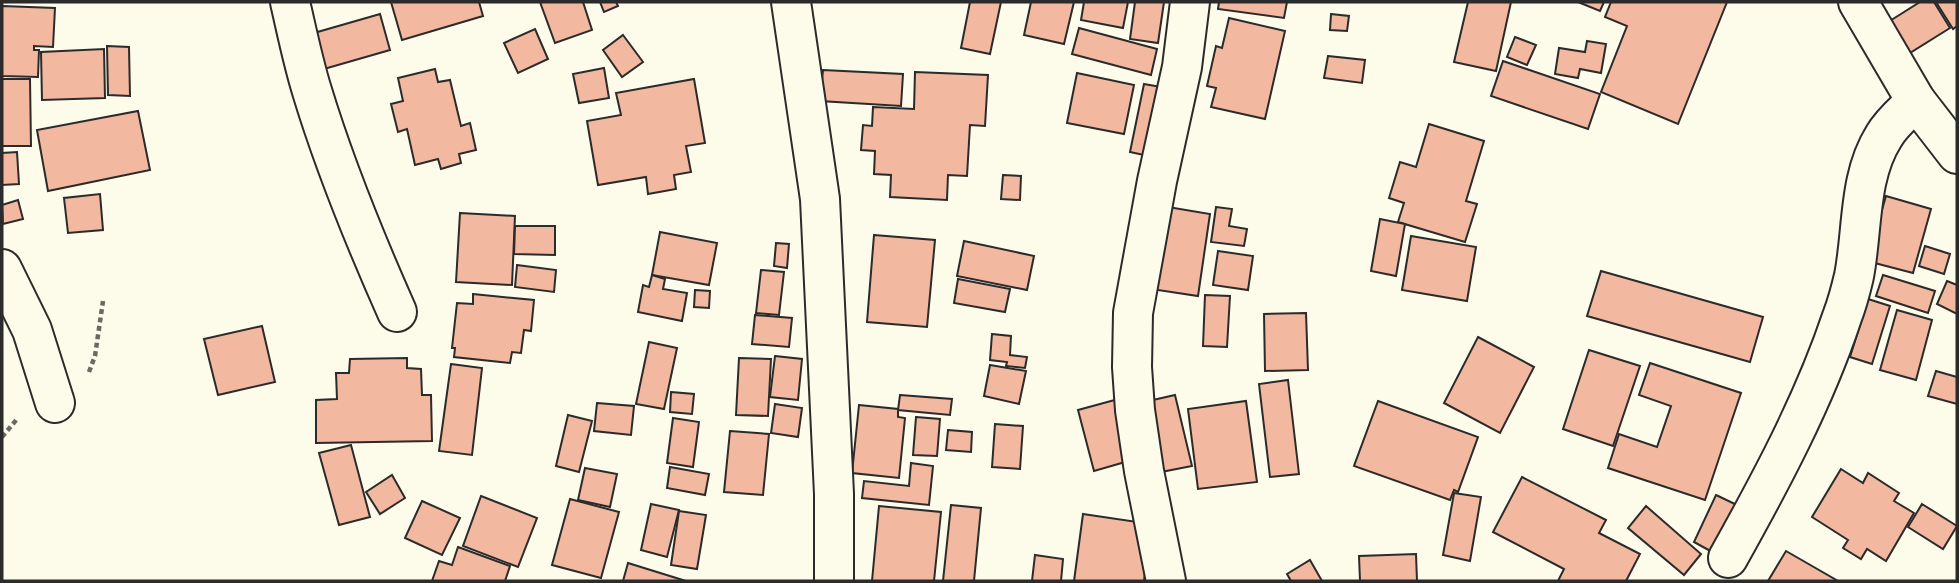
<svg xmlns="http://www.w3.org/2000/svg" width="1959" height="583" font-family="'Public Sans',sans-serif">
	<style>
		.building { fill: #f2b8a0; stroke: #2b2b2b; stroke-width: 2 }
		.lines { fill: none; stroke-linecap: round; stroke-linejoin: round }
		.minor-casing { stroke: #2b2b2b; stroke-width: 42 }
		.path { stroke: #6a6964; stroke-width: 4.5; stroke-dasharray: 5 3.5; stroke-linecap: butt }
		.minor { stroke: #fdfbea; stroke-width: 38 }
	</style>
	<rect width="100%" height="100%" fill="#fdfbea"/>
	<g class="building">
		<polygon points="391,2 479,2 483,16 402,40"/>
		<polygon points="540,2 583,2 592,30 555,43"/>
		<polygon points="600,2 616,2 618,6 604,12"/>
		<polygon points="970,2 1001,2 990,54 961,48"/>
		<polygon points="1031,2 1074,2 1064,44 1024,35"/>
		<polygon points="1084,2 1128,2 1123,28 1081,20"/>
		<polygon points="1135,2 1164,2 1158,43 1130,39"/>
		<polygon points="1219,2 1287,2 1284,18 1218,9"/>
		<polygon points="1468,2 1511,2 1496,71 1454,62"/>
		<polygon points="1578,2 1604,2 1600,11"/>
		<polygon points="1611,2 1727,2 1678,124 1601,92 1627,26 1605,17"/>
		<polygon points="1920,2 1934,2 1950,28 1905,56 1885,24"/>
		<polygon points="1936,2 1957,2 1957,26 1953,29"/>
		<polygon points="2,6 55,8 53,47 34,46 34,50 39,50 38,77 2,76"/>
		<polygon points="380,14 390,50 324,69 314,33"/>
		<polygon points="1331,14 1349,16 1347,31 1330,30"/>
		<polygon points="1229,18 1285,31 1265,119 1211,107 1216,88 1207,86 1216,46 1222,48"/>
		<polygon points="1079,28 1157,49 1151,75 1072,54"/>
		<polygon points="535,29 548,59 518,73 504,43"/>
		<polygon points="623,35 643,62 622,77 603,50"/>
		<polygon points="1515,37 1536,45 1527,65 1507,57"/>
		<polygon points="1587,41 1606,44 1601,73 1580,69 1578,78 1555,74 1559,48 1585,52"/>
		<polygon points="107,46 129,47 130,96 108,95"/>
		<polygon points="104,49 105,98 42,100 41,52"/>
		<polygon points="1328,56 1365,60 1362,83 1324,78"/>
		<polygon points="1503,61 1600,94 1588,129 1491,96"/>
		<polygon points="604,68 609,98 579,103 573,74"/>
		<polygon points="435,69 438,82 450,80 461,126 470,123 476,150 459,154 461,163 441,169 438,159 415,165 407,129 398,132 391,104 403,101 398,78"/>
		<polygon points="823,70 903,74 901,106 820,101"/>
		<polygon points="915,72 988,75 985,126 970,125 967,176 948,175 947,200 890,197 891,175 874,174 875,151 861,150 863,125 872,126 873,107 914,109"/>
		<polygon points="1077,73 1134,85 1124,134 1067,123"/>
		<polygon points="2,79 30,79 31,146 2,146"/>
		<polygon points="694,79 705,143 686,146 691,172 674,175 676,189 648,194 646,177 598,185 587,121 621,115 616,93"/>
		<polygon points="1144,84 1167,88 1153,157 1130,152"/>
		<polygon points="138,111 150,170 48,191 37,130"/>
		<polygon points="1429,124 1484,141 1466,201 1477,204 1465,242 1398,222 1404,203 1389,198 1400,162 1416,167"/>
		<polygon points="17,152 19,184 2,185 2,153"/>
		<polygon points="1003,175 1021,176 1020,200 1001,199"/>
		<polygon points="100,194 103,230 68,233 64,198"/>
		<polygon points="1886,196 1931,209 1913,273 1867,261"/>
		<polygon points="18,200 23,219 3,224 2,205"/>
		<polygon points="1162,206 1210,214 1198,296 1151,289"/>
		<polygon points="1216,207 1232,209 1229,226 1247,229 1244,246 1211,242"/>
		<polygon points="460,213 515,216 512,285 456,282"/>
		<polygon points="1380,219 1405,224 1396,276 1371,271"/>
		<polygon points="515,226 555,226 555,255 514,254"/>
		<polygon points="660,232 717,243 709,285 652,275"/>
		<polygon points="874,235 935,240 927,327 867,322"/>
		<polygon points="1411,236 1476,247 1467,301 1402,290"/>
		<polygon points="964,241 1034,256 1027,290 957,276"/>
		<polygon points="776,243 789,244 787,268 774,266"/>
		<polygon points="1925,246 1950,254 1944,274 1919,266"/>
		<polygon points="1218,251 1253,256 1248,290 1213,285"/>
		<polygon points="517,265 556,270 554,292 515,287"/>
		<polygon points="761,270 784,272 779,315 756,313"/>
		<polygon points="1601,271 1763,317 1750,362 1587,316"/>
		<polygon points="652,275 665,279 663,289 687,293 682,321 638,312 643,285 649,287"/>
		<polygon points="1883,275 1935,291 1928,313 1876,296"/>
		<polygon points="958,279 1010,289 1005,312 954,303"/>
		<polygon points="1947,281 1957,285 1957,314 1937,304"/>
		<polygon points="695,290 710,291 709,308 694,307"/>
		<polygon points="473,294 534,300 531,331 524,330 521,353 512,352 510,363 454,357 455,348 452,348 457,303 473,304"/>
		<polygon points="1205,295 1230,296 1227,347 1203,346"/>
		<polygon points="1868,299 1890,306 1872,364 1850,357"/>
		<polygon points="1897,310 1932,320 1916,380 1880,370"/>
		<polygon points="1306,313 1308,370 1265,371 1264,314"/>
		<polygon points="755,315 792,318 789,347 752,344"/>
		<polygon points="262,326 275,382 218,395 204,339"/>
		<polygon points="992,334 1011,336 1010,355 1027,357 1025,368 1006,366 1007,362 990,360"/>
		<polygon points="1478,337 1534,367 1500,433 1444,403"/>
		<polygon points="649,342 677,348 664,409 636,404"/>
		<polygon points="1589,350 1640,366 1613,446 1563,429"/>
		<polygon points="775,356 802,359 798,400 770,397"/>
		<polygon points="407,358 407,368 421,369 422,395 431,395 432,441 316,443 316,400 337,399 336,373 349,373 350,359"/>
		<polygon points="739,358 771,359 768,416 736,415"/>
		<polygon points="1650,363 1741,393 1705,500 1608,468 1619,434 1657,447 1671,406 1639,395"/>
		<polygon points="451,364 482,368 472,455 439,451"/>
		<polygon points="990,365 1026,371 1019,404 984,396"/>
		<polygon points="1936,371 1957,377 1957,404 1928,396"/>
		<polygon points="1288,380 1299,474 1270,477 1259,384"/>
		<polygon points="671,392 694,394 692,414 670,412"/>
		<polygon points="900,395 952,399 950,415 898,410"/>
		<polygon points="1175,395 1192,466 1161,472 1144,402"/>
		<polygon points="1122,398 1139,458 1094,471 1078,410"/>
		<polygon points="1246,401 1257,482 1198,489 1188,409"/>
		<polygon points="1378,401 1478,437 1458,492 1454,490 1450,500 1354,466"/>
		<polygon points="597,403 634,406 631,435 594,431"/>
		<polygon points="775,404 802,408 798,437 771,433"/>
		<polygon points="859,405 898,409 898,417 905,418 899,478 852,473"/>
		<polygon points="568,415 592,421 579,472 556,466"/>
		<polygon points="916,417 940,419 937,456 913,455"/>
		<polygon points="673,418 699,422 693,467 667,463"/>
		<polygon points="995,424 1023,426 1020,469 992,467"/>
		<polygon points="948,430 972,432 971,452 946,450"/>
		<polygon points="730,431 769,434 763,495 724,492"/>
		<polygon points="351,445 370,517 339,525 319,453"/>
		<polygon points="911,463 933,466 929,505 862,498 864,481 909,486"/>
		<polygon points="670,467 709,474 705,495 667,488"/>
		<polygon points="585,468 617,474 610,507 578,500"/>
		<polygon points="1841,469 1863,483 1868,473 1899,493 1894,501 1914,513 1886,561 1867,549 1861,559 1843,548 1848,540 1812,517"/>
		<polygon points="392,475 405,498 380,514 366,492"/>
		<polygon points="1522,477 1606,520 1599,533 1640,554 1626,581 1558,581 1564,569 1493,532"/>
		<polygon points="1454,493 1481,497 1470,561 1443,555"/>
		<polygon points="1716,495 1737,505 1714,553 1694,542"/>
		<polygon points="481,496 537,518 518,567 463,546"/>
		<polygon points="570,499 619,512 601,578 552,565"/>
		<polygon points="422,501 460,518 442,555 405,538"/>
		<polygon points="651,504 679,510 667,557 641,550"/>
		<polygon points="1922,504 1957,526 1943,549 1908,527"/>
		<polygon points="951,505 981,508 974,581 943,581"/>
		<polygon points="879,506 941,512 934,581 872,581"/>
		<polygon points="1646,506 1701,554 1684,575 1628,528"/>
		<polygon points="679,511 706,515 697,569 671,565"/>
		<polygon points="1083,514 1151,524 1144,581 1074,581"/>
		<polygon points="458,547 510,566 505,581 432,581 439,561 452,565"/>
		<polygon points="1786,551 1838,581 1768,581"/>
		<polygon points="1416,554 1417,581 1360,581 1359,556"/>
		<polygon points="1035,555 1063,559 1061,581 1032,581"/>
		<polygon points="1310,560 1322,581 1291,581 1287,574"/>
		<polygon points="628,563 686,581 623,581"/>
	</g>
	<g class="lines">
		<defs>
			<g id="minor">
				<path d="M 290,2 C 297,32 303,62 312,91 C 335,167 365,240 397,312"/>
				<polyline points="791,2 820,199 834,494 834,581"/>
				<polyline points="1858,2 1916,101 1957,154"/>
				<polyline points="2,269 32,330 55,403"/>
				<path d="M 1728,558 C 1771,481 1814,401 1842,317 C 1847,304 1851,289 1854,276 C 1863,230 1858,177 1884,136 C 1892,122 1905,112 1916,101"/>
				<polyline points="1166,581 1144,471 1135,410 1132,367 1133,313 1157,181 1182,67 1190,2"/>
			</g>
		</defs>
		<use href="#minor" class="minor-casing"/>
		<g class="path">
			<polyline points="89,372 95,356 103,301"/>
			<polyline points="2,437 17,419"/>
		</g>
		<use href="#minor" class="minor"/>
	</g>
	<rect width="1959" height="583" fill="none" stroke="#2b2b2b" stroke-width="7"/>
</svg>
